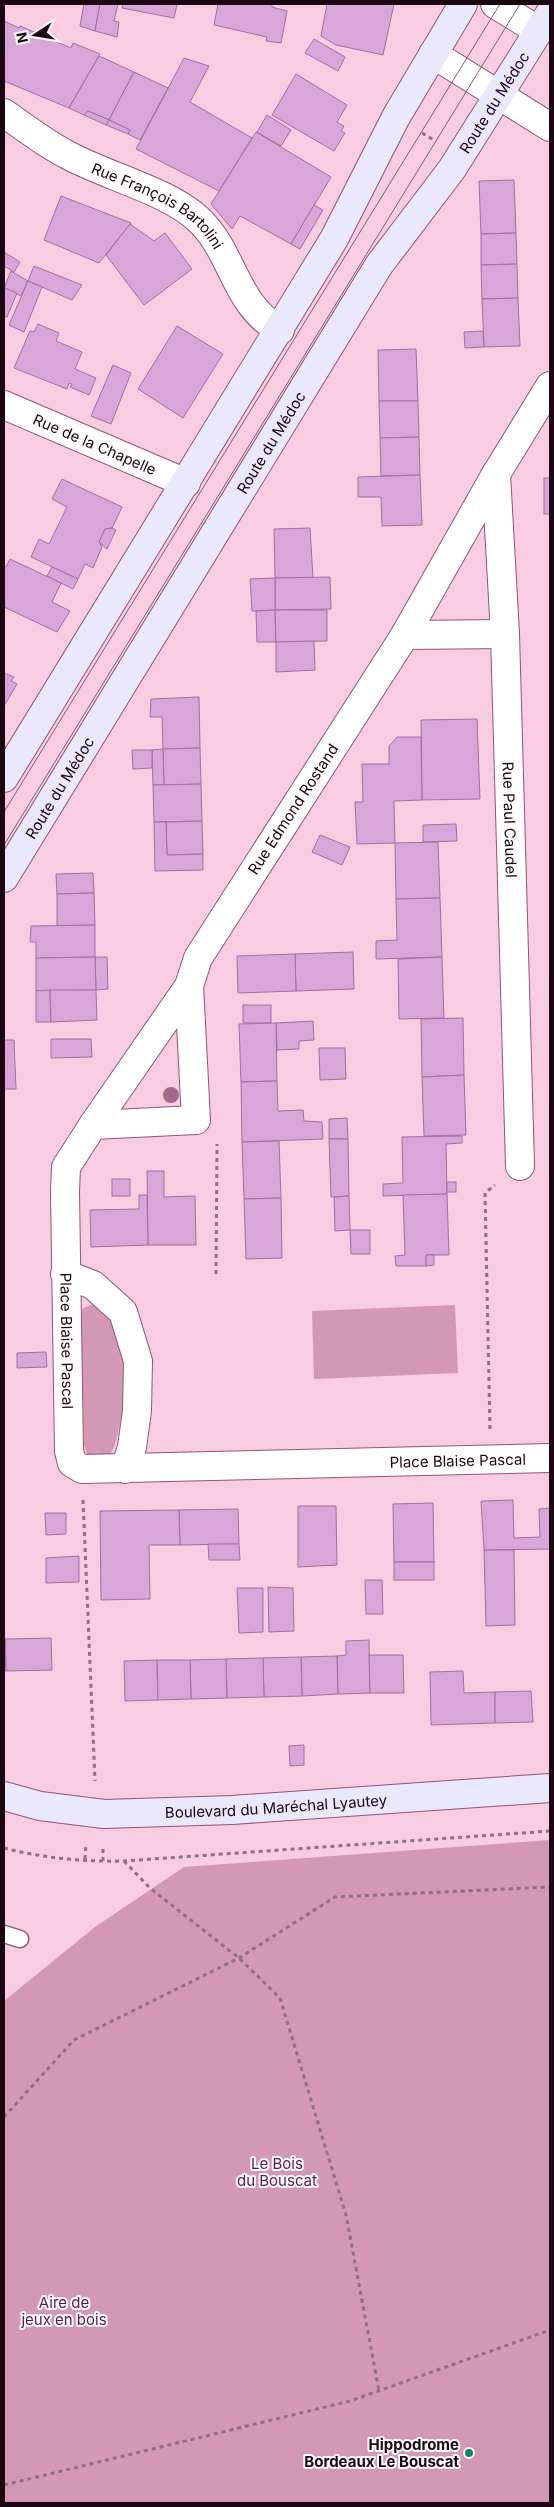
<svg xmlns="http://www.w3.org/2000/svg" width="554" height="2507" font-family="Inter,sans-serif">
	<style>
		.green { fill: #d398b6 }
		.building { fill: #daa5d8; stroke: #a270a1 }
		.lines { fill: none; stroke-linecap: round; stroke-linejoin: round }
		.lane-casing { stroke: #925475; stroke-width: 19 }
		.street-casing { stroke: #925475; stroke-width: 30 }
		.secondary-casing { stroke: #925475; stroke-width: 30 }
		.path { stroke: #917081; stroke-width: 3; stroke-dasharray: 4 4; stroke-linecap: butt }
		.lane { stroke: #fff; stroke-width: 16 }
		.street { stroke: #fff; stroke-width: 28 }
		.secondary { stroke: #eae8fd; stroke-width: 28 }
		.tram { stroke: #7f5f6f; stroke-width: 1 }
		.tree { fill: #a4688b }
		.poi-dot { fill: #0c8363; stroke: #fcfcfc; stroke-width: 2 }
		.labels { text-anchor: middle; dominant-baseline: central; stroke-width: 4; stroke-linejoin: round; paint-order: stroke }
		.street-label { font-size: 15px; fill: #1c0612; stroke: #fcfcfc }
		.park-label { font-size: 15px; fill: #5f1643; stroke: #fcfcfc }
		.poi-label { font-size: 15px; font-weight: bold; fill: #1c0612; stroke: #fcfcfc; text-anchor: end }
	</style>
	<rect width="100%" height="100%" fill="#f8cde2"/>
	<g class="green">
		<path d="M 99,1302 C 126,1336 128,1383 120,1424 C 117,1436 116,1446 109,1456 L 92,1456 L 87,1454 L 84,1445 L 81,1314 L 83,1308 Z"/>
		<polygon points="455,1305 458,1373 314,1379 312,1311"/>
		<polygon points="550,1840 550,2503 4,2503 4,2001 95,1927 184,1867"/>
	</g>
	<g class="building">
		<polygon points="84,4 100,4 95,31 80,26"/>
		<polygon points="100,4 118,4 114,21 119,22 117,37 95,31"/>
		<polygon points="123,4 177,4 174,18 122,8"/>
		<polygon points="218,4 272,4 272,7 287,11 281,43 266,41 267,37 214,25"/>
		<polygon points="327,4 394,4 383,55 336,45 321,36"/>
		<polygon points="4,21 19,28 20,26 71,48 73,43 100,54 69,108 4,81"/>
		<polygon points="314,39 345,57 338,71 305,53"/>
		<polygon points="99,56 134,72 109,120 88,111 84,115 69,108"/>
		<polygon points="184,58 209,66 190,102 252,138 219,191 136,149"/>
		<polygon points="134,72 168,88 140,140 128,134 130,130 109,120"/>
		<polygon points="296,74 347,105 337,122 344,126 341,131 345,133 334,151 272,115"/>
		<polygon points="88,111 109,120 106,125 84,115"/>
		<polygon points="267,115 291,130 281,146 257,132"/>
		<polygon points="109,120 130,130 128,134 106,125"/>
		<polygon points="256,132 331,177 291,244 240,216 232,229 211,204"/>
		<polygon points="514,180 516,233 481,234 479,181"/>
		<polygon points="61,196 131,223 99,263 44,240"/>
		<polygon points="314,205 323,210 300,249 291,244"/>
		<polygon points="130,224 154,241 165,233 192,269 144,305 106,255"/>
		<polygon points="516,233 517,264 481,265 481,234"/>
		<polygon points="4,252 20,262 14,272 4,266"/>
		<polygon points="517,264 518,298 482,299 481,265"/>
		<polygon points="34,266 82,285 72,300 28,281"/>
		<polygon points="11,271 28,281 21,296 4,288"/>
		<polygon points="28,281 42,287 24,332 9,325"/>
		<polygon points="4,288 17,293 7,317 4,316"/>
		<polygon points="518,298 520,346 484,347 482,299"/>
		<polygon points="38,324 59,333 56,341 82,352 75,369 96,378 89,395 70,387 72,384 69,383 67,389 14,368 30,331 34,332"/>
		<polygon points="177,326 223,354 183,418 138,389"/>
		<polygon points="483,331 484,347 465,348 464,332"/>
		<polygon points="416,349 418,401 379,401 378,350"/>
		<polygon points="113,365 131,373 111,424 91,416"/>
		<polygon points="379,401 418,401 419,437 380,438"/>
		<polygon points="419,437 420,475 381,476 380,438"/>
		<polygon points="420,475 422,525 382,526 381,497 358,497 358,477"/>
		<rect x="544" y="478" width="6" height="36"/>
		<polygon points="62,479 122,507 112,528 105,529 99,542 102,547 93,568 85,564 78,579 31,557 39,539 49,544 67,507 52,499"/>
		<polygon points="112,528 116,530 107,549 99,542 105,529"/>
		<polygon points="310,528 313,578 275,578 274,529"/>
		<polygon points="10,559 61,583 52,602 70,611 57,632 4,607 4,566 6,567"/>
		<polygon points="52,567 78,579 73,589 47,576"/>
		<polygon points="330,577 331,609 275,610 275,578"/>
		<polygon points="275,578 275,610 252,611 250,579"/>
		<polygon points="275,610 276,642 257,642 256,611"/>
		<polygon points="275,610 327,610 327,641 276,642"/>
		<polygon points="314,641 315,670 276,672 276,642"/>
		<polygon points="4,673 14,677 11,681 17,684 4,706"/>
		<polygon points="199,697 200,748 163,749 162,717 150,717 151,699"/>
		<polygon points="477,719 480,799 422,800 421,720"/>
		<polygon points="397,737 421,737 422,800 394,801 395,843 357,844 355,802 363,802 362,764 389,764 389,746"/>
		<polygon points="200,748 201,784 164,785 163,749"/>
		<polygon points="163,749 164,785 153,785 152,750"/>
		<polygon points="132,750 152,750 152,768 133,769"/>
		<polygon points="201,784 202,821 154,822 153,785"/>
		<polygon points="202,821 203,854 167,855 166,822"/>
		<polygon points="154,822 166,822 167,855 203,854 203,870 155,871"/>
		<polygon points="456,824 457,841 423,842 423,825"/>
		<polygon points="320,835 350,847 342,865 312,852"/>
		<polygon points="438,842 440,898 396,899 395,843"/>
		<polygon points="93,873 94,893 57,894 56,874"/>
		<polygon points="94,893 95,925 57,926 57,894"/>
		<polygon points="440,898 442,957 376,959 376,941 397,940 396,899"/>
		<polygon points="95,925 95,957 36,958 36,942 30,942 31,926"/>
		<polygon points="353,952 354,989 296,991 295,954"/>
		<polygon points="295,954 296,991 238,993 237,956"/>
		<polygon points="95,957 107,957 108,989 96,990"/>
		<polygon points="95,957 96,990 36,991 36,958"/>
		<polygon points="442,957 444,1018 399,1019 398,959"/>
		<polygon points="50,990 51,1022 36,1022 36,991"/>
		<polygon points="50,990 96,990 97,1020 51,1022"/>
		<rect x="243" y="1005" width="28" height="18"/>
		<polygon points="463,1018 464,1075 422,1077 421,1019"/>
		<polygon points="313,1021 314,1040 299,1041 299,1049 277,1050 276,1023"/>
		<polygon points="276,1023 277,1081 241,1082 239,1024"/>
		<polygon points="51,1039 91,1039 92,1057 51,1058"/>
		<polygon points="4,1040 14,1040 16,1089 4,1089"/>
		<polygon points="319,1048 345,1048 346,1079 320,1080"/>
		<polygon points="464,1075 466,1135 424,1136 422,1077"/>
		<polygon points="277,1081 278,1111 303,1110 304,1121 322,1122 323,1139 242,1142 241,1082"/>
		<polygon points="347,1118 348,1139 329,1139 329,1119"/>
		<polygon points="462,1136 462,1143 446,1144 447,1194 383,1196 383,1184 403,1183 402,1137"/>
		<polygon points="329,1139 348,1139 349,1196 331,1197"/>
		<polygon points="279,1141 281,1198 244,1199 242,1142"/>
		<polygon points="147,1171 164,1171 164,1197 195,1196 196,1245 148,1245"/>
		<rect x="112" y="1179" width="18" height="17"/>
		<rect x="447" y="1182" width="9" height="10"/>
		<polygon points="447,1194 449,1255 426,1255 426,1266 396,1266 395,1256 405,1255 403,1195"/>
		<polygon points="139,1195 147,1195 148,1245 91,1247 90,1210 139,1209"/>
		<polygon points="349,1196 350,1230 335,1231 334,1197"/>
		<polygon points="281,1198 282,1258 246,1259 244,1199"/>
		<polygon points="350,1230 370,1230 370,1254 351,1254"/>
		<polygon points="426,1255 434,1255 434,1265 426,1266"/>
		<polygon points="46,1352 47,1367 17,1368 17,1353"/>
		<polygon points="513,1500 514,1538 540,1537 539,1509 550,1508 550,1549 484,1550 481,1501"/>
		<polygon points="433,1503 434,1562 394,1562 393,1504"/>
		<polygon points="298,1506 336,1506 337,1565 298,1567"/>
		<polygon points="238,1509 239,1544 180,1545 179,1510"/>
		<polygon points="179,1510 180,1545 149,1545 150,1599 101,1600 100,1511"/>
		<polygon points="45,1513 66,1513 66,1534 46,1535"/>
		<polygon points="208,1544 239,1544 240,1560 209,1560"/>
		<polygon points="484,1550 514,1550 515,1625 486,1626"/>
		<polygon points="79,1556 79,1582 46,1583 46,1558"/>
		<rect x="394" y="1562" width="40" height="18"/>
		<polygon points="365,1580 382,1580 383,1614 366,1614"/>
		<polygon points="268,1587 293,1588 294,1631 269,1632"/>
		<polygon points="237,1588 263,1588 263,1632 239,1633"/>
		<polygon points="51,1638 52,1670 6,1671 5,1639"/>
		<polygon points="4,1639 5,1639 6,1671 4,1671"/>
		<polygon points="369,1640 370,1693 338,1694 337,1656 346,1655 346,1641"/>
		<polygon points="369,1655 403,1655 404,1693 370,1693"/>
		<polygon points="337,1656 338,1694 302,1696 301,1657"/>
		<polygon points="301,1657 302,1696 264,1697 263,1658"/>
		<polygon points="263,1658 264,1697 227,1698 226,1659"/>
		<polygon points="226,1659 227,1698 191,1699 190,1660"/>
		<polygon points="157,1660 158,1700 125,1701 124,1661"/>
		<polygon points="157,1660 190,1660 191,1699 158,1700"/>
		<polygon points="463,1671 464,1693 495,1692 495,1723 431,1725 430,1672"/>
		<polygon points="531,1691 533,1722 495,1723 495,1692"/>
		<polygon points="304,1745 304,1765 290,1766 289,1746"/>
	</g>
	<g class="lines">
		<defs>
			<polyline id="lane" points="4,1934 20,1939"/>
			<g id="street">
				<polyline points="495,4 539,31"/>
				<polyline points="433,54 550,127"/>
				<path id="s1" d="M 4,113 C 24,127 43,142 64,153 C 102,175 167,190 198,219 C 234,252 234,305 280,330"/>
				<path id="s2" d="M 550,386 L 496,474 L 405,635 L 198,958 L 189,986 L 93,1125 L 66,1167 L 65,1192 L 69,1451 L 72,1463 L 82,1469 L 550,1458"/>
				<path id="s3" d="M 4,405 L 186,483"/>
				<path id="s4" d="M 496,474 L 505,634 L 520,1166"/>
				<polyline points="405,635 505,634"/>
				<polyline points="93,1125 196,1120 189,986"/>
				<polyline points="65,1274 93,1285 123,1312 138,1361 137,1411 132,1447 125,1469"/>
			</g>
			<g id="secondary">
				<polyline points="4,778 334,239 396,117 463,4"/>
				<path id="s5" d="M 4,878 L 379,265 L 452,169 L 550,13"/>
				<path id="s6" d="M 4,1796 L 40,1806 L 104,1814 L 232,1810 L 550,1788"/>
			</g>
		</defs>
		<use href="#lane" class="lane-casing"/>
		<use href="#street" class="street-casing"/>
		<use href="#secondary" class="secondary-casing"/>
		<g class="path">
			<polyline points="422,133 434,140"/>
			<polyline points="216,1274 217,1144"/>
			<polyline points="490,1429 485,1193 495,1185"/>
			<polyline points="83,1500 95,1781"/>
			<path d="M 4,1848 C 42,1858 85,1862 124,1861 L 550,1831"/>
			<polyline points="85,1859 86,1844"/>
			<polyline points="103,1861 103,1847"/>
			<polyline points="124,1861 150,1888 239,1958 280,1998 346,2215 379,2391"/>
			<polyline points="4,2117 74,2040 239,1958 335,1897 550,1887"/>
			<polyline points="4,2485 350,2401 550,2330"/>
		</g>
		<use href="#lane" class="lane"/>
		<use href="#street" class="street"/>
		<use href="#secondary" class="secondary"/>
		<g class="tram">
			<polyline points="4,812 500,4"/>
			<polyline points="4,845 520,4"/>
		</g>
	</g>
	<circle class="tree" cx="171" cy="1095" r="8"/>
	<circle class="poi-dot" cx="469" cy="2453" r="5"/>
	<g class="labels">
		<g class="street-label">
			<text stroke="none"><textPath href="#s5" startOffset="918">Route du Médoc</textPath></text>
			<text stroke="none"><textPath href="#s1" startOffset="181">Rue François Bartolini</textPath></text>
			<text stroke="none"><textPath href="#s5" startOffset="511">Route du Médoc</textPath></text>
			<text stroke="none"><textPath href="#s3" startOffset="99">Rue de la Chapelle</textPath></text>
			<text stroke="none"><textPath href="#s5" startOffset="106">Route du Médoc</textPath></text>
			<text transform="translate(293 809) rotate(-57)">Rue Edmond Rostand</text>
			<text stroke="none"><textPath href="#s4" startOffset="346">Rue Paul Caudel</textPath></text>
			<text stroke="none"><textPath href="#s2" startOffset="1094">Place Blaise Pascal</textPath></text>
			<text stroke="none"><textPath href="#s2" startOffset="1604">Place Blaise Pascal</textPath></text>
			<text stroke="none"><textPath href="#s6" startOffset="274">Boulevard du Maréchal Lyautey</textPath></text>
		</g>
		<g class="park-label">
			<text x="277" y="2163">Le Bois<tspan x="277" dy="17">du Bouscat</tspan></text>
			<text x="64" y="2302">Aire de<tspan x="64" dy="17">jeux en bois</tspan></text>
		</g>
		<g class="poi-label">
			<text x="459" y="2444">Hippodrome<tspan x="459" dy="17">Bordeaux Le Bouscat</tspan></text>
		</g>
	</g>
	<rect width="554" height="2507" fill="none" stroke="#1c0612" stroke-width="10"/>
	<g transform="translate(35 35) rotate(258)" stroke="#fcfcfc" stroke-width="4" paint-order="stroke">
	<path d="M0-4L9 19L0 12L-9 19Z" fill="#1c0612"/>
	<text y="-8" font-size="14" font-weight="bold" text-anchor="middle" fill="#1c0612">N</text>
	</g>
</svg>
